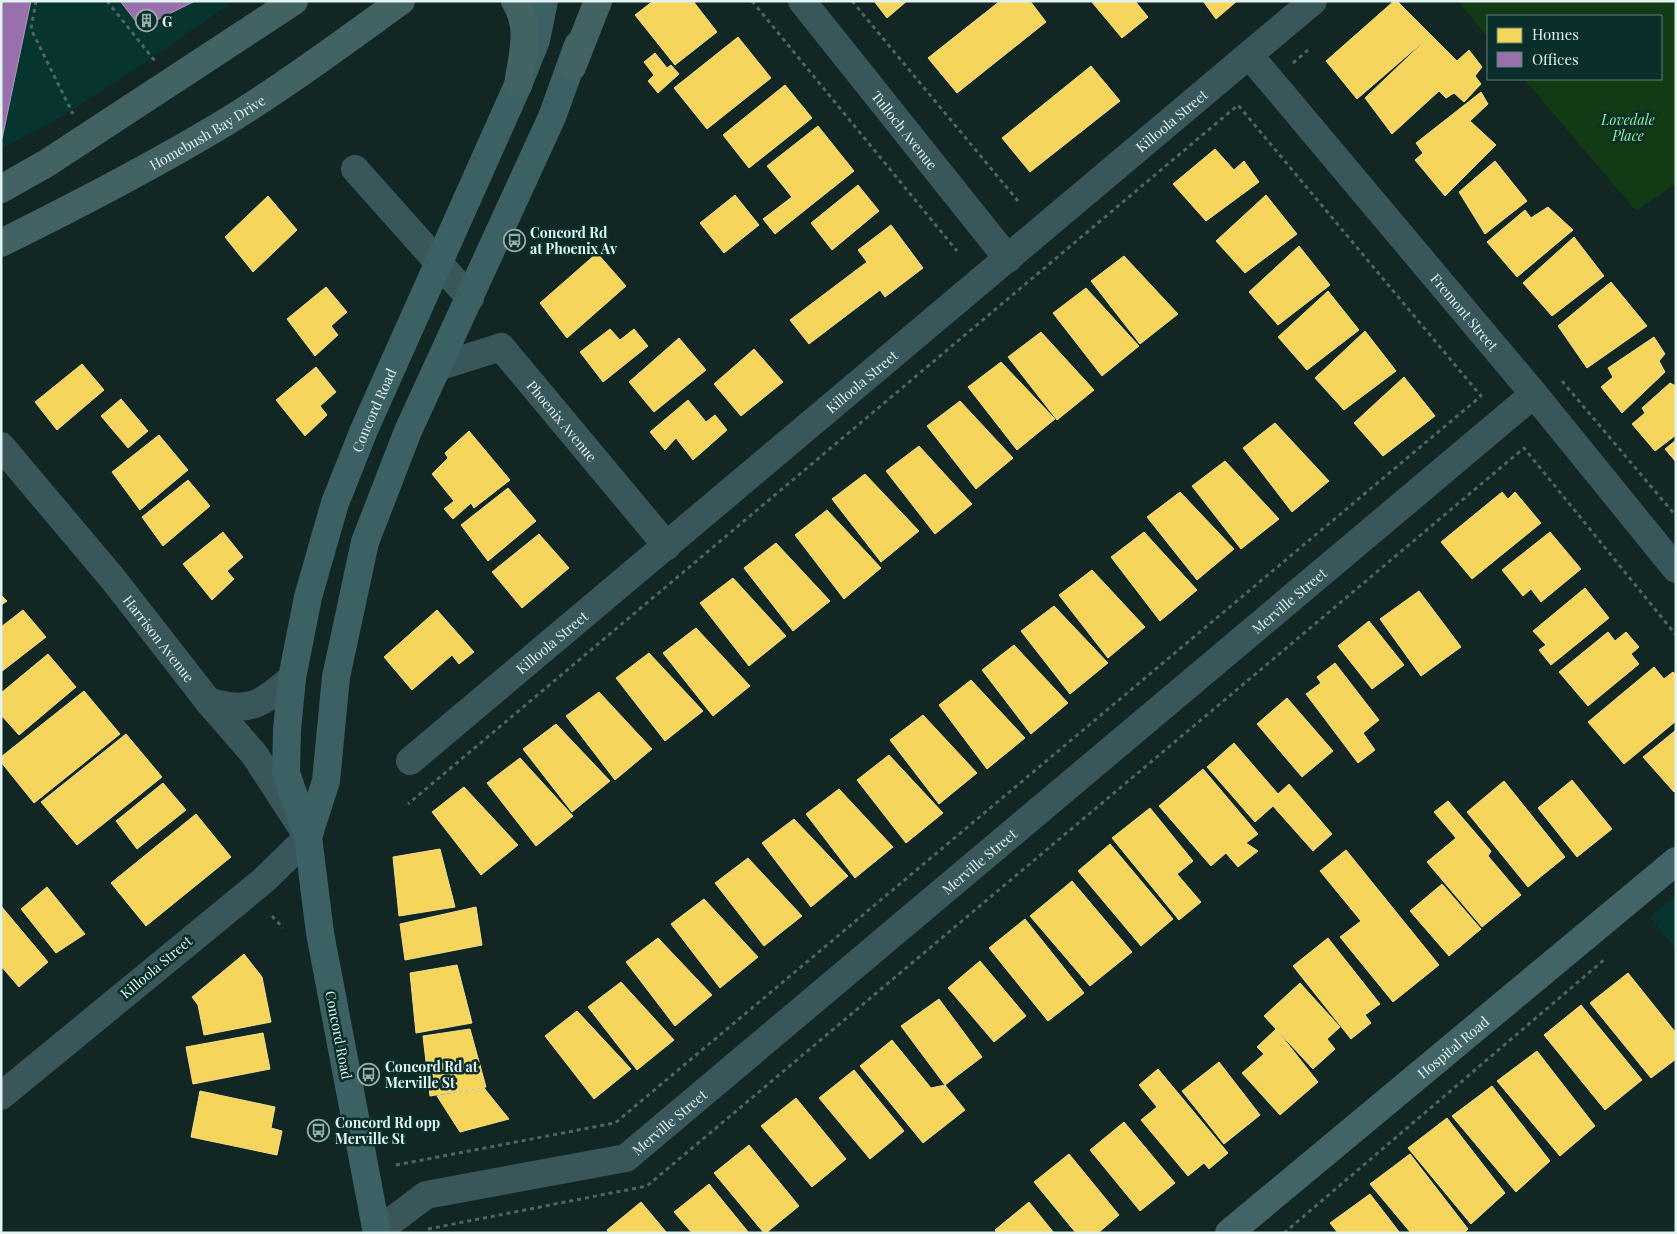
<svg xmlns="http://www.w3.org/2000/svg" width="1677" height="1234" font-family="'Playfair Display',serif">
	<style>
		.built { fill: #06342f }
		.green { fill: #123a15 }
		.homes { fill: #f6d55c; stroke: #f0de89 }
		.offices { fill: #9970ab; stroke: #af98c0 }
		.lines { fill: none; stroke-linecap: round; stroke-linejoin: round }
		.path { stroke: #4e6566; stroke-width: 3; stroke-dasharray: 4 4; stroke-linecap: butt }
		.street { stroke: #39575a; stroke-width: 28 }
		.secondary { stroke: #426467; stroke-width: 28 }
		.primary { stroke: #3c6164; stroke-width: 28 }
		.highway { stroke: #436264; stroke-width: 28 }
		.labels { text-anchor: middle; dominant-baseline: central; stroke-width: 5; stroke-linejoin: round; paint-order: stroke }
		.poi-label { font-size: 14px; font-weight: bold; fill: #e1f4f1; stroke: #0a2e2a; text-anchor: start }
		.park-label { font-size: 14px; font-style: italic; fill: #98f495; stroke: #0a2e2a }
		.street-label { font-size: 14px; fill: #e1f4f1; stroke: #0a2e2a }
	</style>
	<rect width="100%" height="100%" fill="#122624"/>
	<g class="built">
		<polygon points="1,1 234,1 133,71 59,118 1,149"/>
		<polygon points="1676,896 1676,949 1650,917"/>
	</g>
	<polygon class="green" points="1458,1 1676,1 1676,184 1636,211 1524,79 1661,79 1661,16 1488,16 1488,37"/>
	<g class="homes">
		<polygon points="653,1 693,1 717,32 675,65 635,15"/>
		<polygon points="874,1 907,1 887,18"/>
		<polygon points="1000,1 1030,1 1046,22 957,93 928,58"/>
		<polygon points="1091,1 1135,1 1148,17 1122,38"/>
		<polygon points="1203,1 1237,1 1216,19"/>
		<polygon points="1394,1 1397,1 1431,35 1357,99 1326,61"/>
		<polygon points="1431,35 1457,61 1469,50 1482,67 1475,76 1481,84 1464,102 1454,93 1446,98 1439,91 1392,134 1365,98"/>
		<polygon points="738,37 771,78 707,129 674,88"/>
		<polygon points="655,53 667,68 671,65 679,74 658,93 648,81 654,75 644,62"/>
		<polygon points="1091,66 1120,101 1030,172 1002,138"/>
		<polygon points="785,85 812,118 749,168 723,135"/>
		<polygon points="1481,92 1488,104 1470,121 1496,145 1445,196 1415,160 1423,153 1416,143"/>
		<polygon points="818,126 854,171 775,234 763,219 792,197 767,166"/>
		<polygon points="1215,149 1234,170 1244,161 1259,182 1206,221 1173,184"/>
		<polygon points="1495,161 1527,201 1485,234 1459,192"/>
		<polygon points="858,185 879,211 832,250 811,223"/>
		<polygon points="735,195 759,225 724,253 700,223"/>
		<polygon points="1266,195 1297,234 1245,273 1216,241"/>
		<polygon points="268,196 297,230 253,272 225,237"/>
		<polygon points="1548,207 1573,230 1517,277 1487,242 1525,210 1531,218"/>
		<polygon points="891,225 923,268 885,297 880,290 809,344 790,320 867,262 858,250"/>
		<polygon points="1574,237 1604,276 1552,316 1523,283"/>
		<polygon points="1299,246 1330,285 1278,325 1249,292"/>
		<polygon points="597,253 626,286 567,338 540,303"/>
		<polygon points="1124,256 1178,314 1140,344 1091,281"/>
		<polygon points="1611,282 1647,326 1587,368 1558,326"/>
		<polygon points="326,287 347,312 331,326 338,335 315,356 287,319"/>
		<polygon points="1086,288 1139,346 1102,376 1053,313"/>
		<polygon points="1328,291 1359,330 1307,370 1278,337"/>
		<polygon points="610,329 620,340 634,329 648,346 603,382 580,352"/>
		<polygon points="1365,331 1396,371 1344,410 1315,378"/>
		<polygon points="1041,332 1094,390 1057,420 1008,357"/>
		<polygon points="1654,337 1665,354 1659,361 1665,372 1622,413 1601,387 1613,377 1608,368"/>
		<polygon points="679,338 706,370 654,412 629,382"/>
		<polygon points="754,349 783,382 741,416 714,384"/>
		<polygon points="1001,362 1055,419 1017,450 968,387"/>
		<polygon points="82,364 104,390 57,430 35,402"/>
		<polygon points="316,367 336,392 320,406 327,415 305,436 276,400"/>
		<polygon points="1404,377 1435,416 1383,456 1354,423"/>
		<polygon points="1670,383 1676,386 1676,435 1655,451 1632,424 1645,413 1642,408"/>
		<polygon points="121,399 148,431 128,448 101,416"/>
		<polygon points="688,400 706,422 715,415 727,430 693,460 676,438 665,450 650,432"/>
		<polygon points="960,401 1013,458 976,489 927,426"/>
		<polygon points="1275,423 1329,481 1292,512 1243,448"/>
		<polygon points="469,431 510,480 474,508 471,503 453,519 444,509 454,501 432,474 448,458 445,453"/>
		<polygon points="159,435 188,470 140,510 112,472"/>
		<polygon points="1676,440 1676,462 1665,449"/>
		<polygon points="919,446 972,504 935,534 886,471"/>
		<polygon points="1225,461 1279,519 1241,549 1192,486"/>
		<polygon points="865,474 919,531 881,562 832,499"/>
		<polygon points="188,480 210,506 163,546 142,517"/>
		<polygon points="508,488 536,521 488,561 461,525"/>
		<polygon points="1180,492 1234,549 1197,580 1147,517"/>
		<polygon points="1502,492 1508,499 1515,492 1541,523 1472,579 1441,542"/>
		<polygon points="827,510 881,568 844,599 795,535"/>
		<polygon points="223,532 243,557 227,571 234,579 212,600 183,564"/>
		<polygon points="1144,532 1197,590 1160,621 1111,557"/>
		<polygon points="1550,532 1581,569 1541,602 1531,589 1523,596 1502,570"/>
		<polygon points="539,534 569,568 522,608 492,572"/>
		<polygon points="776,543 830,601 793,631 744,568"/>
		<polygon points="1092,570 1145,627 1108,658 1059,595"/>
		<polygon points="733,578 786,636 749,666 700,603"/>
		<polygon points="1585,588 1609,618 1551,665 1539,650 1546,645 1533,631"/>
		<polygon points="1419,591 1461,647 1421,676 1380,619"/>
		<polygon points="1,595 7,601 1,605"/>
		<polygon points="1054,606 1108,663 1070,694 1021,631"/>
		<polygon points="23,610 46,637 1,672 1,627"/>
		<polygon points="437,610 474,652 459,664 452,655 412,690 384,657"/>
		<polygon points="1369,621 1404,665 1372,689 1338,646"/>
		<polygon points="696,628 750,686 713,716 663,653"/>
		<polygon points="1608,632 1615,641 1626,632 1639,647 1631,654 1639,664 1588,706 1559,672"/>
		<polygon points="1014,645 1068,703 1031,734 982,670"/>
		<polygon points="649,653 703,711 665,741 616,678"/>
		<polygon points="48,654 76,687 19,735 1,715 1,693"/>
		<polygon points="1335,663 1379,720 1363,733 1375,750 1358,763 1306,694 1321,683 1317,677"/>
		<polygon points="1654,667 1664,679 1673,672 1676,675 1676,721 1624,764 1588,722"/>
		<polygon points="971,680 1025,738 987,769 939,705"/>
		<polygon points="84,691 120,734 34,803 1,762 1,757"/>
		<polygon points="599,692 652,749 615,780 566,716"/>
		<polygon points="1287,698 1333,751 1302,777 1257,724"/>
		<polygon points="923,715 977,773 939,804 890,740"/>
		<polygon points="556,724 610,781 572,812 523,749"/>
		<polygon points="1676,730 1676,790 1674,792 1643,757"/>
		<polygon points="126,734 162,777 77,845 41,802"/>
		<polygon points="1234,743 1278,794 1289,784 1332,834 1313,851 1273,806 1255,822 1207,767"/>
		<polygon points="889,755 943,813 906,843 857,780"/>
		<polygon points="520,758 573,816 536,846 487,783"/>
		<polygon points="1203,769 1258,834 1246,843 1258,851 1238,867 1226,853 1211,866 1159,806"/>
		<polygon points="1572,780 1612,829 1577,857 1538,808"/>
		<polygon points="1504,781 1565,857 1528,887 1467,812"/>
		<polygon points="163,783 186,810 137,849 116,821"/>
		<polygon points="464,787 518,845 481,875 432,812"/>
		<polygon points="839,789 893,847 855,878 806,814"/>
		<polygon points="1448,801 1491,851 1488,856 1521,895 1482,927 1427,862 1456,838 1434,812"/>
		<polygon points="1150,808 1193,861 1177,874 1201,902 1179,920 1112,838"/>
		<polygon points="196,814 231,857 146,926 111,883"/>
		<polygon points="794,819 848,876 811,907 762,843"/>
		<polygon points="1110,844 1173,919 1141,946 1078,871"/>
		<polygon points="440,849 455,907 399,916 393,857"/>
		<polygon points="1346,850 1439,965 1393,1002 1340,937 1361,921 1320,871"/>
		<polygon points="748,858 802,916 764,946 715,883"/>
		<polygon points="1072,881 1132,952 1090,986 1030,916"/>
		<polygon points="1442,884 1481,929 1449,956 1410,911"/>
		<polygon points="47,887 85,934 56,953 21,909"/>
		<polygon points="704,899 758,957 720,988 671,924"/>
		<polygon points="1,906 48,962 19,987 1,966"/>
		<polygon points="476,907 482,945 405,960 400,924"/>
		<polygon points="1025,919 1084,993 1048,1021 989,948"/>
		<polygon points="658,938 712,995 675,1026 626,962"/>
		<polygon points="1328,938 1380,1004 1365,1015 1371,1023 1351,1039 1293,966"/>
		<polygon points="244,954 262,977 271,1022 204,1035 198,1005 192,997"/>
		<polygon points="980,961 1026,1016 994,1042 948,988"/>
		<polygon points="457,965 472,1023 416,1033 410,973"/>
		<polygon points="1628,973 1676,1033 1676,1059 1651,1078 1590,1003"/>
		<polygon points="621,982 674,1040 637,1070 588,1007"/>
		<polygon points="1300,983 1340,1027 1327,1039 1335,1049 1313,1069 1264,1016"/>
		<polygon points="939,999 982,1057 945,1085 901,1026"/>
		<polygon points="1581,1005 1642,1080 1605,1110 1544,1035"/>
		<polygon points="577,1011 631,1069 594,1099 545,1036"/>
		<polygon points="470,1029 486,1087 430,1096 423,1036"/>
		<polygon points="1276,1029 1318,1082 1280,1115 1242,1073 1264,1054 1257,1047"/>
		<polygon points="263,1033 270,1069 193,1084 186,1047"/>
		<polygon points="892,1040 931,1088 945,1085 965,1110 923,1143 860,1066"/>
		<polygon points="1537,1051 1595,1126 1560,1156 1497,1081"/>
		<polygon points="1219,1062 1260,1115 1224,1144 1182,1091"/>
		<polygon points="1158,1069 1228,1153 1209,1169 1204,1163 1188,1176 1141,1120 1157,1107 1139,1085"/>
		<polygon points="854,1070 904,1131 870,1159 819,1098"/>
		<polygon points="1492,1086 1550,1161 1516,1192 1452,1116"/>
		<polygon points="484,1088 509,1119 460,1132 437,1096"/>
		<polygon points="200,1091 275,1107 271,1128 282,1131 277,1155 191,1137"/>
		<polygon points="796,1098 846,1159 812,1187 761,1126"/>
		<polygon points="1447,1118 1505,1193 1471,1224 1408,1148"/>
		<polygon points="1124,1122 1175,1183 1140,1211 1090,1150"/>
		<polygon points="749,1145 799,1206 766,1233 764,1233 714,1173"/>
		<polygon points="1069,1154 1119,1215 1098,1233 1076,1233 1034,1182"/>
		<polygon points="1410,1154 1468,1229 1464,1233 1411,1233 1370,1184"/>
		<polygon points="709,1184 749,1233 692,1233 674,1212"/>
		<polygon points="1370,1194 1400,1233 1338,1233 1330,1223"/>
		<polygon points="641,1202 667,1233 609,1233 607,1230"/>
		<polygon points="1029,1202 1054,1233 997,1233 995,1230"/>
	</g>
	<g class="offices">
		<polygon points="1,1 31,1 2,139 1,138"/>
		<polygon points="120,1 195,1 141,28"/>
	</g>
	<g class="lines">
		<g class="path">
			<polyline points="36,1 31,29 73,114"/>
			<polyline points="107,1 155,61"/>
			<polyline points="752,1 957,251"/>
			<polyline points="852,1 1018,201"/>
			<polyline points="1293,63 1308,50"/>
			<polyline points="1562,381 1676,516"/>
			<polyline points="272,916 283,928"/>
			<polyline points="396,1165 615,1123 1481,396 1238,105 408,804"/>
			<polyline points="428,1229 647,1186 1524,448 1676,635"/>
			<polyline points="1284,1233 1605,959"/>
		</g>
		<g class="street">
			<path id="s1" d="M 802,1 L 1008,259"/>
			<path id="s2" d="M 1250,56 L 1534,394 L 1676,569"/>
			<polyline points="355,169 470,298"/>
			<path id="s3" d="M 438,367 L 501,347 L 667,546"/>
			<path id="s4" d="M 1,446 L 113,579 L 208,701 L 254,754 L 308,837 L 264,880 L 1,1096"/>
			<path d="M 208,701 C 249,714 260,705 292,678"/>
			<path id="s5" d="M 410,761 L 1313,1"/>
			<path id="s6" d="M 377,1232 L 426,1195 L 626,1158 L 1534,394"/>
		</g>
		<path class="secondary" id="s7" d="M 1229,1233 L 1676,861"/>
		<g class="primary">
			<polyline points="308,837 326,781 336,677 365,542 408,431 552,117 578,45"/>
			<path id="s8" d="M 377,1233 L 320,933 L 308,837 L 286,773 L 287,730 L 292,678 L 308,597 L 335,503 L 364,430 L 518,85 L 536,40 L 544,1"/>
		</g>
		<g class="highway">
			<path d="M 515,1 C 532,29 522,55 518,85"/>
			<polyline points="572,67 598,1"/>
			<polyline points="1,189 47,163 294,1"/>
			<path id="s9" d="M 1,243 C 78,205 153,166 226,122 C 286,85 344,42 401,1"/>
		</g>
	</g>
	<defs>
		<symbol id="building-ring" viewBox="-11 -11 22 22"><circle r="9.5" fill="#0a2e2a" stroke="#99aca9" stroke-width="1.5"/><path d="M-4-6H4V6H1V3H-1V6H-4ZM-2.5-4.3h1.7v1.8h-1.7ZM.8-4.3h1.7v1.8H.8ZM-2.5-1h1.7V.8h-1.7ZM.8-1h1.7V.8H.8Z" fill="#99aca9"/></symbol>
		<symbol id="bus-ring" viewBox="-11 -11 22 22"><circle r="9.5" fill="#0a2e2a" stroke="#99aca9" stroke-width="1.5"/><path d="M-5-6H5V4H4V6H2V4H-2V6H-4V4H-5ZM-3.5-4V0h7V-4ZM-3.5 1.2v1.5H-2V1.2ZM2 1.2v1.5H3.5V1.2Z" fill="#99aca9"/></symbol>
	</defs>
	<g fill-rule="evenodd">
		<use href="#building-ring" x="134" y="8" width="25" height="25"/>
		<use href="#bus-ring" x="502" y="228" width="25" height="25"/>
		<use href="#bus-ring" x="356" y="1062" width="25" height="25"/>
		<use href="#bus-ring" x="306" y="1118" width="25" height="25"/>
	</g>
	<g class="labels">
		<g class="poi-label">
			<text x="162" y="21">G</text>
			<text x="530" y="232">Concord Rd<tspan x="530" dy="16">at Phoenix Av</tspan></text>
			<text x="385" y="1066">Concord Rd at<tspan x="385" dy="16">Merville St</tspan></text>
			<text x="335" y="1122">Concord Rd opp<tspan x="335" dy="16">Merville St</tspan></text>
		</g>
		<g class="park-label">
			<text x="1628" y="119">Lovedale<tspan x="1628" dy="16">Place</tspan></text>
		</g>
		<g class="street-label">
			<text stroke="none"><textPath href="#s5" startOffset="995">Killoola Street</textPath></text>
			<text stroke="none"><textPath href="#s1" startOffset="165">Tulloch Avenue</textPath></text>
			<text stroke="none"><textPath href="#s9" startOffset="234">Homebush Bay Drive</textPath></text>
			<text stroke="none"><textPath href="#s2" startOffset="334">Fremont Street</textPath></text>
			<text stroke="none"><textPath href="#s5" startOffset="590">Killoola Street</textPath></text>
			<text stroke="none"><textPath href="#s8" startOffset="846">Concord Road</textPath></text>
			<text stroke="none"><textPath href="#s3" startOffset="162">Phoenix Avenue</textPath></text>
			<text stroke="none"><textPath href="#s6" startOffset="1131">Merville Street</textPath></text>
			<text stroke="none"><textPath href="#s4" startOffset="249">Harrison Avenue</textPath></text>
			<text stroke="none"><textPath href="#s5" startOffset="185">Killoola Street</textPath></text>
			<text stroke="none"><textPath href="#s6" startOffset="726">Merville Street</textPath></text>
			<text transform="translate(156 967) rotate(-40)">Killoola Street</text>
			<text transform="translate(339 1035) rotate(79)">Concord Road</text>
			<text stroke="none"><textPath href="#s7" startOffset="291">Hospital Road</textPath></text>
			<text stroke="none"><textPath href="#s6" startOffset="321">Merville Street</textPath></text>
		</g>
	</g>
	<rect width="1677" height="1234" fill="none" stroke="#e1f4f1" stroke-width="5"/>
	<rect x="1487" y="15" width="175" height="65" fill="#0a2e2a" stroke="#607d7a"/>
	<rect x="1497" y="28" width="25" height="15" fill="#f6d55c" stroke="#607d7a"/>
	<text x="1532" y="40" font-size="15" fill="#e1f4f1">Homes</text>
	<rect x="1497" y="52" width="25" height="15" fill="#9970ab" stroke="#607d7a"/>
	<text x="1532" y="65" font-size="15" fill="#e1f4f1">Offices</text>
</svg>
